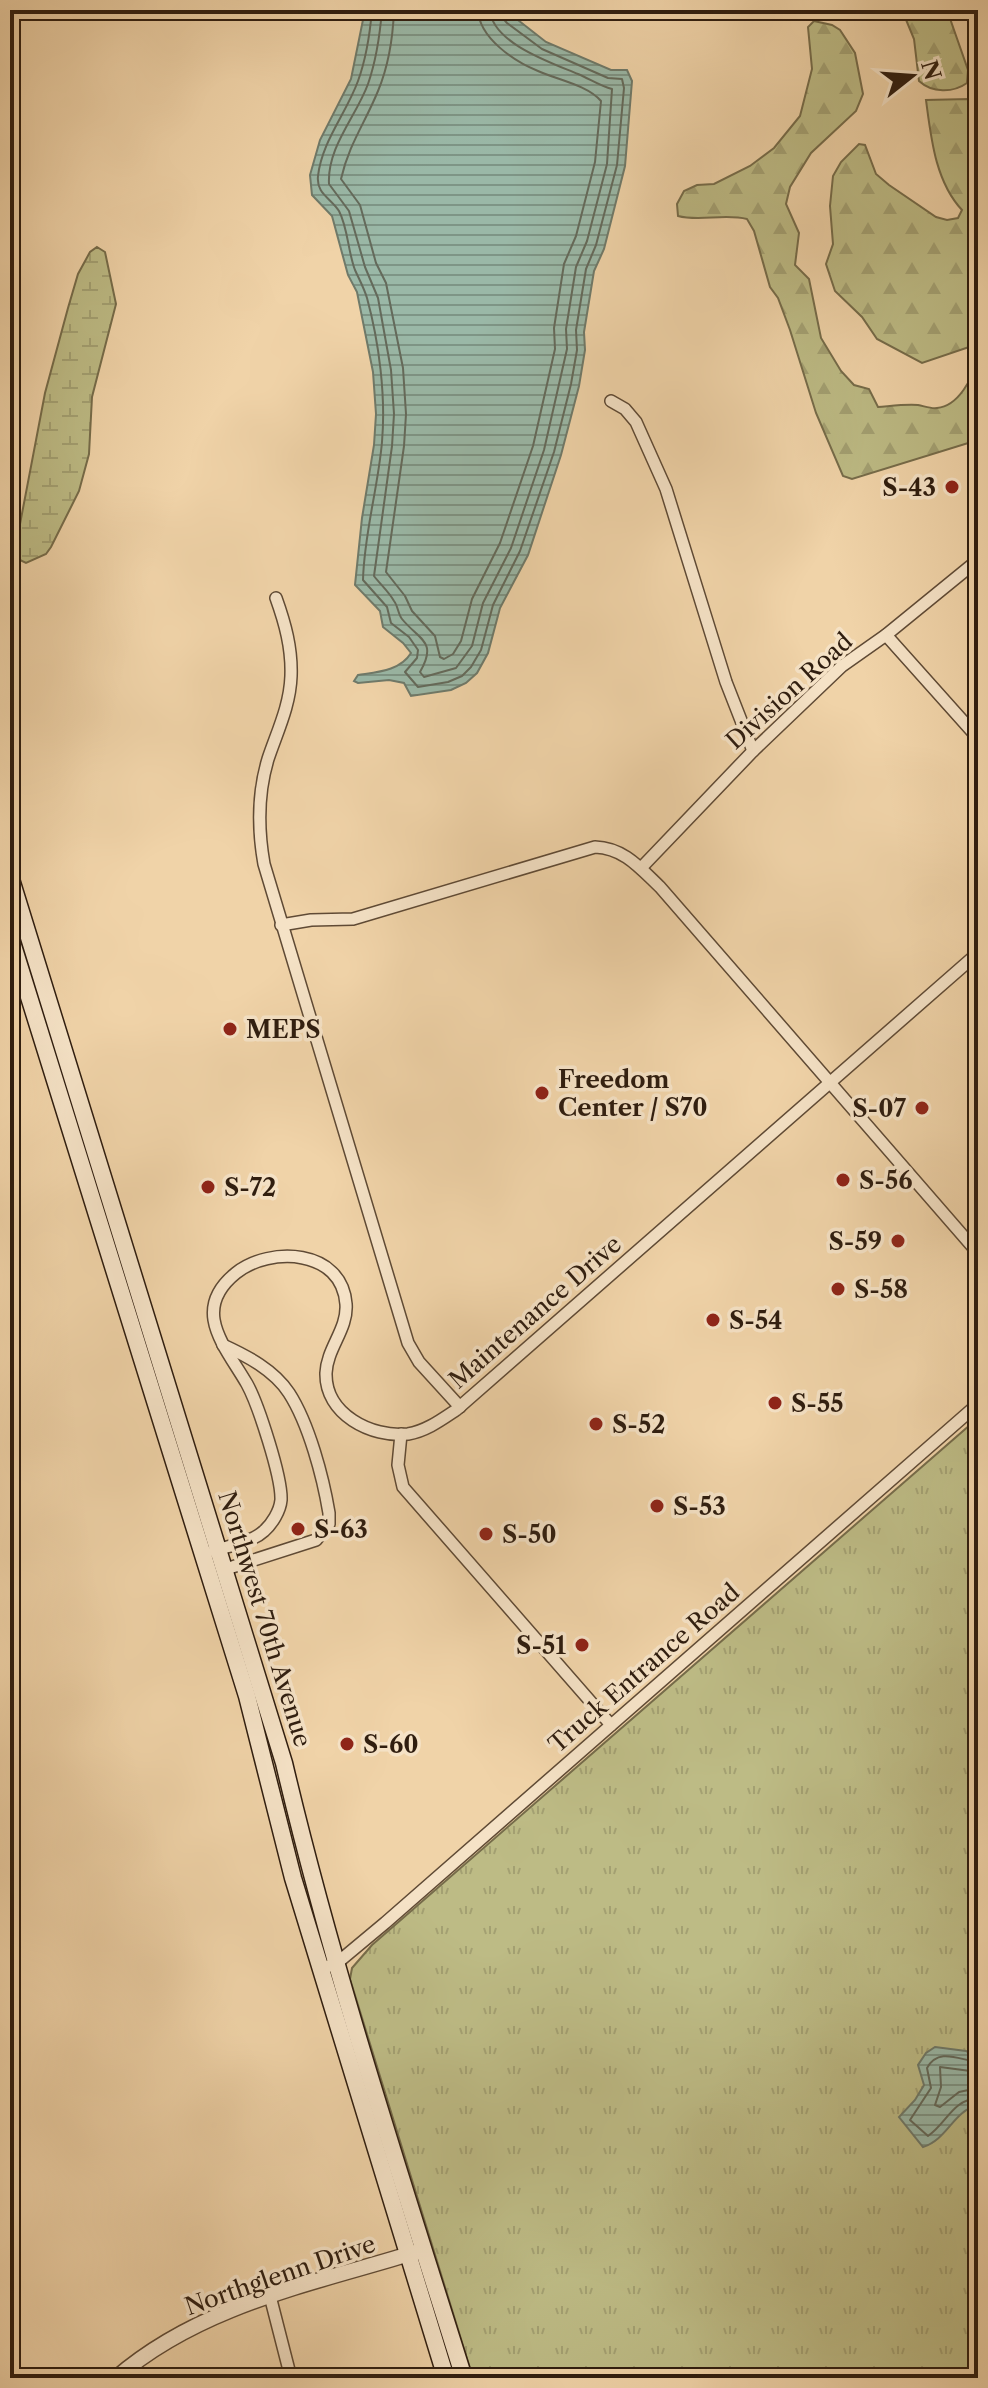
<svg xmlns="http://www.w3.org/2000/svg" width="988" height="2388" font-family="'Libre Caslon Text',serif">
	<style>
		.grass { fill: url(#grass-tufts); stroke: #766c4a; stroke-width: 2 }
		.forest { fill: url(#forest-firs); stroke: #766c4a; stroke-width: 2 }
		.wetland { fill: url(#wetland-marsh); stroke: #766c4a; stroke-width: 2 }
		.water { fill: url(#water-rules); stroke: #6f7a6a; stroke-width: 2 }
		.lines { fill: none; stroke-linecap: round; stroke-linejoin: round }
		.shore { stroke: #646a5b; stroke-width: 2 }
		.minor-casing { stroke: #5f4a35; stroke-width: 14 }
		.tertiary-casing { stroke: #5f4a35; stroke-width: 17 }
		.secondary-casing { stroke: #2f1d0f; stroke-width: 19 }
		.minor { stroke: #f5e2c6; stroke-width: 11 }
		.tertiary { stroke: #f5e2c6; stroke-width: 14 }
		.secondary { stroke: #f5e2c6; stroke-width: 16 }
		.poi-dot { fill: #8f2418; stroke: #f5e2c6; stroke-width: 3 }
		.labels { text-anchor: middle; dominant-baseline: central; stroke-width: 7; stroke-linejoin: round; paint-order: stroke }
		.poi-label { font-size: 24px; font-weight: bold; fill: #2f1d0f; stroke: #f5e2c6; text-anchor: start }
		.street-label { font-size: 24px; fill: #2f1d0f; stroke: #f5e2c6 }
	</style>
	<defs>
		<pattern id="grass-tufts" width="24" height="20" patternUnits="userSpaceOnUse" patternTransform="scale(2)"><rect width="24" height="20" fill="#bdbb85"/><path d="M3 7l-1-3M5 7V3M7 7l1-3M15 17l-1-3M17 17v-4M19 17l1-3" fill="none" stroke="#a3a072"/></pattern>
		<pattern id="forest-firs" width="22" height="20" patternUnits="userSpaceOnUse" patternTransform="scale(2)"><rect width="22" height="20" fill="#bdbb85"/><path d="M5 1l3.5 6h-7zM16 11l3.5 6h-7z" fill="#a3a072"/></pattern>
		<pattern id="wetland-marsh" width="20" height="14" patternUnits="userSpaceOnUse" patternTransform="scale(2)"><rect width="20" height="14" fill="#bdbb85"/><path d="M1 5h8M5 5V1M11 12h8M15 12V8" fill="none" stroke="#a3a072"/></pattern>
		<pattern id="water-rules" width="6" height="5" patternUnits="userSpaceOnUse" patternTransform="scale(2)"><rect width="6" height="5" fill="#9ab8a7"/><path d="M0 2.5h6" fill="none" stroke="#7e9586"/></pattern>
	</defs>
	<rect width="100%" height="100%" fill="#f0d3a8"/>
	<filter id="stains"><feTurbulence type="fractalNoise" baseFrequency=".0025" numOctaves="4"/><feColorMatrix values="0 0 0 0 .2 0 0 0 0 .09 0 0 0 0 .02 0 0 0 .5 -.17"/></filter>
	<radialGradient id="worn" r=".72"><stop offset=".6" stop-color="#630" stop-opacity="0"/><stop offset="1" stop-color="#630" stop-opacity=".3"/></radialGradient>
	<polygon class="grass" points="978,1418 978,2378 473,2378 350,1979 352,1968 372,1945"/>
	<g class="forest">
		<path d="M 902,10 L 947,10 L 968,70 L 967,83 C 953,93 932,93 919,81 L 914,39 Z"/>
		<path d="M 814,21 L 832,25 L 840,30 L 855,53 L 863,94 L 856,111 L 811,153 L 790,187 L 786,204 L 799,233 L 795,265 L 809,279 L 821,338 L 841,371 L 854,385 L 869,389 L 878,407 C 891,406 905,404 918,405 C 924,406 931,409 937,408 C 959,406 972,378 978,360 L 978,440 L 852,479 L 843,476 L 816,413 L 790,330 L 778,298 L 770,287 L 754,231 L 747,219 C 724,213 700,222 678,216 L 677,204 L 684,191 L 697,185 L 714,184 L 750,166 L 774,148 L 800,116 L 812,69 L 808,27 Z"/>
		<path d="M 969,99 L 975,112 L 978,128 L 978,344 L 922,363 L 877,339 L 862,317 L 835,291 L 826,264 L 833,244 L 830,206 L 833,176 L 841,162 L 859,144 L 865,145 L 876,174 L 889,185 L 936,217 L 947,220 L 958,218 L 962,210 C 935,181 931,137 926,100 Z"/>
	</g>
	<polygon class="wetland" points="97,247 105,252 116,304 92,397 89,454 79,491 51,547 46,554 26,563 20,560 16,545 45,393 68,308 78,274 90,252"/>
	<g class="water">
		<path d="M 365,10 L 505,10 L 546,42 L 611,70 L 627,70 L 632,81 L 625,166 L 604,249 L 594,271 L 584,332 L 585,350 L 579,386 L 561,455 L 528,555 L 500,608 L 488,653 L 477,673 L 466,683 L 451,690 L 411,696 L 404,683 L 389,680 L 358,683 L 354,681 L 358,675 C 377,672 400,671 411,653 L 403,643 L 383,627 L 380,611 L 355,585 L 362,518 L 374,445 L 376,414 L 373,372 L 357,292 L 348,275 L 332,216 L 312,195 L 310,175 L 320,140 L 351,79 Z"/>
		<path d="M 935,2047 L 966,2051 L 978,2056 L 978,2105 C 953,2111 948,2139 923,2147 L 899,2117 L 915,2100 L 924,2085 L 918,2065 L 926,2053 Z"/>
	</g>
	<g class="lines">
		<g class="shore">
			<path d="M 372,10 C 370,33 366,59 358,81 C 346,114 322,141 318,176 C 316,194 331,198 339,211 C 348,228 348,252 355,270 C 359,279 364,288 367,298 C 379,342 386,396 382,442 C 378,488 364,534 363,580 L 387,607 L 391,623 L 409,637 L 418,650 L 417,658 L 405,672 L 418,687 L 448,682 L 462,676 L 471,667 L 481,650 L 493,605 L 520,551 L 554,452 L 571,384 L 577,350 L 576,330 L 586,269 L 596,245 L 617,165 L 624,88 L 622,79 L 608,78 L 542,49 L 507,23 L 501,16 L 500,10"/>
			<path d="M 382,10 C 380,34 376,61 368,84 C 356,117 327,147 329,184 L 349,211 L 365,267 L 378,298 L 391,370 L 394,414 L 392,446 L 374,576 C 380,584 389,592 394,601 C 398,606 398,614 402,619 C 419,640 438,641 420,672 L 424,677 L 456,668 L 472,646 L 483,603 L 511,548 L 544,450 L 567,349 L 566,329 L 576,267 L 587,241 L 607,164 L 612,89 C 600,86 590,79 578,74 C 552,63 492,43 490,10"/>
			<path d="M 394,10 C 393,36 388,67 378,91 C 365,123 349,144 341,179 L 360,205 L 376,263 L 386,283 L 403,368 L 406,414 L 404,446 L 386,572 L 405,596 L 412,611 L 435,636 L 440,657 L 444,659 L 453,654 L 461,641 L 472,599 L 500,543 L 533,446 L 555,349 L 554,328 L 564,264 L 576,236 L 595,162 L 601,101 C 587,85 558,80 538,71 C 515,62 479,38 478,10"/>
			<path d="M 978,2062 C 959,2060 939,2047 927,2068 L 931,2088 L 910,2120 L 928,2136 C 947,2123 952,2100 978,2098"/>
			<polyline points="978,2072 940,2067 941,2087 935,2105 940,2107 959,2092 978,2088"/>
		</g>
		<defs>
			<g id="minor">
				<polyline points="611,401 625,409 636,422 666,489 726,682 753,751"/>
				<path d="M 276,598 C 285,623 292,648 291,676 C 290,706 277,732 268,759 C 258,792 258,830 264,864 L 408,1343 L 419,1362 L 460,1407"/>
				<polyline points="886,635 978,738"/>
				<polyline points="641,868 753,751 842,666 886,635 978,560"/>
				<path d="M 281,925 L 311,920 L 353,919 L 595,847 C 624,848 640,868 660,887 L 978,1253"/>
				<polyline points="401,1434 398,1465 403,1487 611,1725"/>
				<path d="M 214,1551 C 230,1545 251,1543 264,1531 C 272,1524 280,1511 281,1500 C 282,1477 258,1404 247,1384 C 225,1346 190,1310 236,1273 C 270,1246 342,1249 346,1304 C 348,1329 327,1348 326,1373 C 325,1414 371,1438 408,1434 C 426,1431 441,1420 456,1410 L 978,953"/>
				<path d="M 221,1566 L 226,1569 L 316,1540 L 329,1524 L 329,1513 C 323,1477 309,1424 289,1393 C 274,1370 247,1356 223,1345"/>
				<polyline points="321,1969 337,1963 385,1923 978,1404"/>
				<polyline points="270,2296 291,2378"/>
			</g>
			<path id="tertiary" d="M 116,2378 C 200,2305 312,2284 416,2252"/>
			<g id="secondary">
				<path d="M 10,876 L 284,1763 C 333,1971 400,2174 464,2378"/>
				<polyline points="10,936 247,1696 293,1878 446,2378"/>
			</g>
		</defs>
		<use href="#minor" class="minor-casing"/>
		<use href="#tertiary" class="tertiary-casing"/>
		<use href="#secondary" class="secondary-casing"/>
		<use href="#minor" class="minor"/>
		<use href="#tertiary" class="tertiary"/>
		<use href="#secondary" class="secondary"/>
	</g>
	<g class="poi-dot">
		<circle cx="952" cy="487" r="8"/>
		<circle cx="230" cy="1029" r="8"/>
		<circle cx="542" cy="1093" r="8"/>
		<circle cx="922" cy="1108" r="8"/>
		<circle cx="843" cy="1180" r="8"/>
		<circle cx="208" cy="1187" r="8"/>
		<circle cx="898" cy="1241" r="8"/>
		<circle cx="838" cy="1289" r="8"/>
		<circle cx="713" cy="1320" r="8"/>
		<circle cx="775" cy="1403" r="8"/>
		<circle cx="596" cy="1424" r="8"/>
		<circle cx="657" cy="1506" r="8"/>
		<circle cx="298" cy="1529" r="8"/>
		<circle cx="486" cy="1534" r="8"/>
		<circle cx="582" cy="1645" r="8"/>
		<circle cx="347" cy="1744" r="8"/>
	</g>
	<g class="labels">
		<g class="poi-label">
			<text x="936" y="487" text-anchor="end">S-43</text>
			<text x="246" y="1029">MEPS</text>
			<text x="558" y="1079">Freedom<tspan x="558" dy="28">Center / S70</tspan></text>
			<text x="906" y="1108" text-anchor="end">S-07</text>
			<text x="859" y="1180">S-56</text>
			<text x="224" y="1187">S-72</text>
			<text x="882" y="1241" text-anchor="end">S-59</text>
			<text x="854" y="1289">S-58</text>
			<text x="729" y="1320">S-54</text>
			<text x="791" y="1403">S-55</text>
			<text x="612" y="1424">S-52</text>
			<text x="673" y="1506">S-53</text>
			<text x="314" y="1529">S-63</text>
			<text x="502" y="1534">S-50</text>
			<text x="566" y="1645" text-anchor="end">S-51</text>
			<text x="363" y="1744">S-60</text>
		</g>
		<g class="street-label">
			<text transform="translate(789 691) rotate(-42)">Division Road</text>
			<text transform="translate(535 1312) rotate(-41)">Maintenance Drive</text>
			<text transform="translate(265 1619) rotate(73)">Northwest 70th Avenue</text>
			<text transform="translate(644 1668) rotate(-41)">Truck Entrance Road</text>
			<text transform="translate(280 2275) rotate(-19)">Northglenn Drive</text>
		</g>
	</g>
	<rect width="988" height="2388" fill="none" stroke="#f0d3a8" stroke-width="40"/>
	<rect x="12" y="12" width="964" height="2364" fill="none" stroke="#2f1d0f" stroke-width="4"/>
	<rect x="20" y="20" width="948" height="2348" fill="none" stroke="#2f1d0f" stroke-width="2"/>
	<g transform="translate(912 76) rotate(73)" stroke="#f5e2c6" stroke-width="6" paint-order="stroke">
	<path d="M0-6L14 30L0 20L-14 30Z" fill="#2f1d0f"/>
	<text y="-12" font-size="22" font-weight="bold" text-anchor="middle" fill="#2f1d0f">N</text>
	</g>
	<rect width="100%" height="100%" filter="url(#stains)"/>
	<rect width="100%" height="100%" fill="url(#worn)"/>
</svg>
